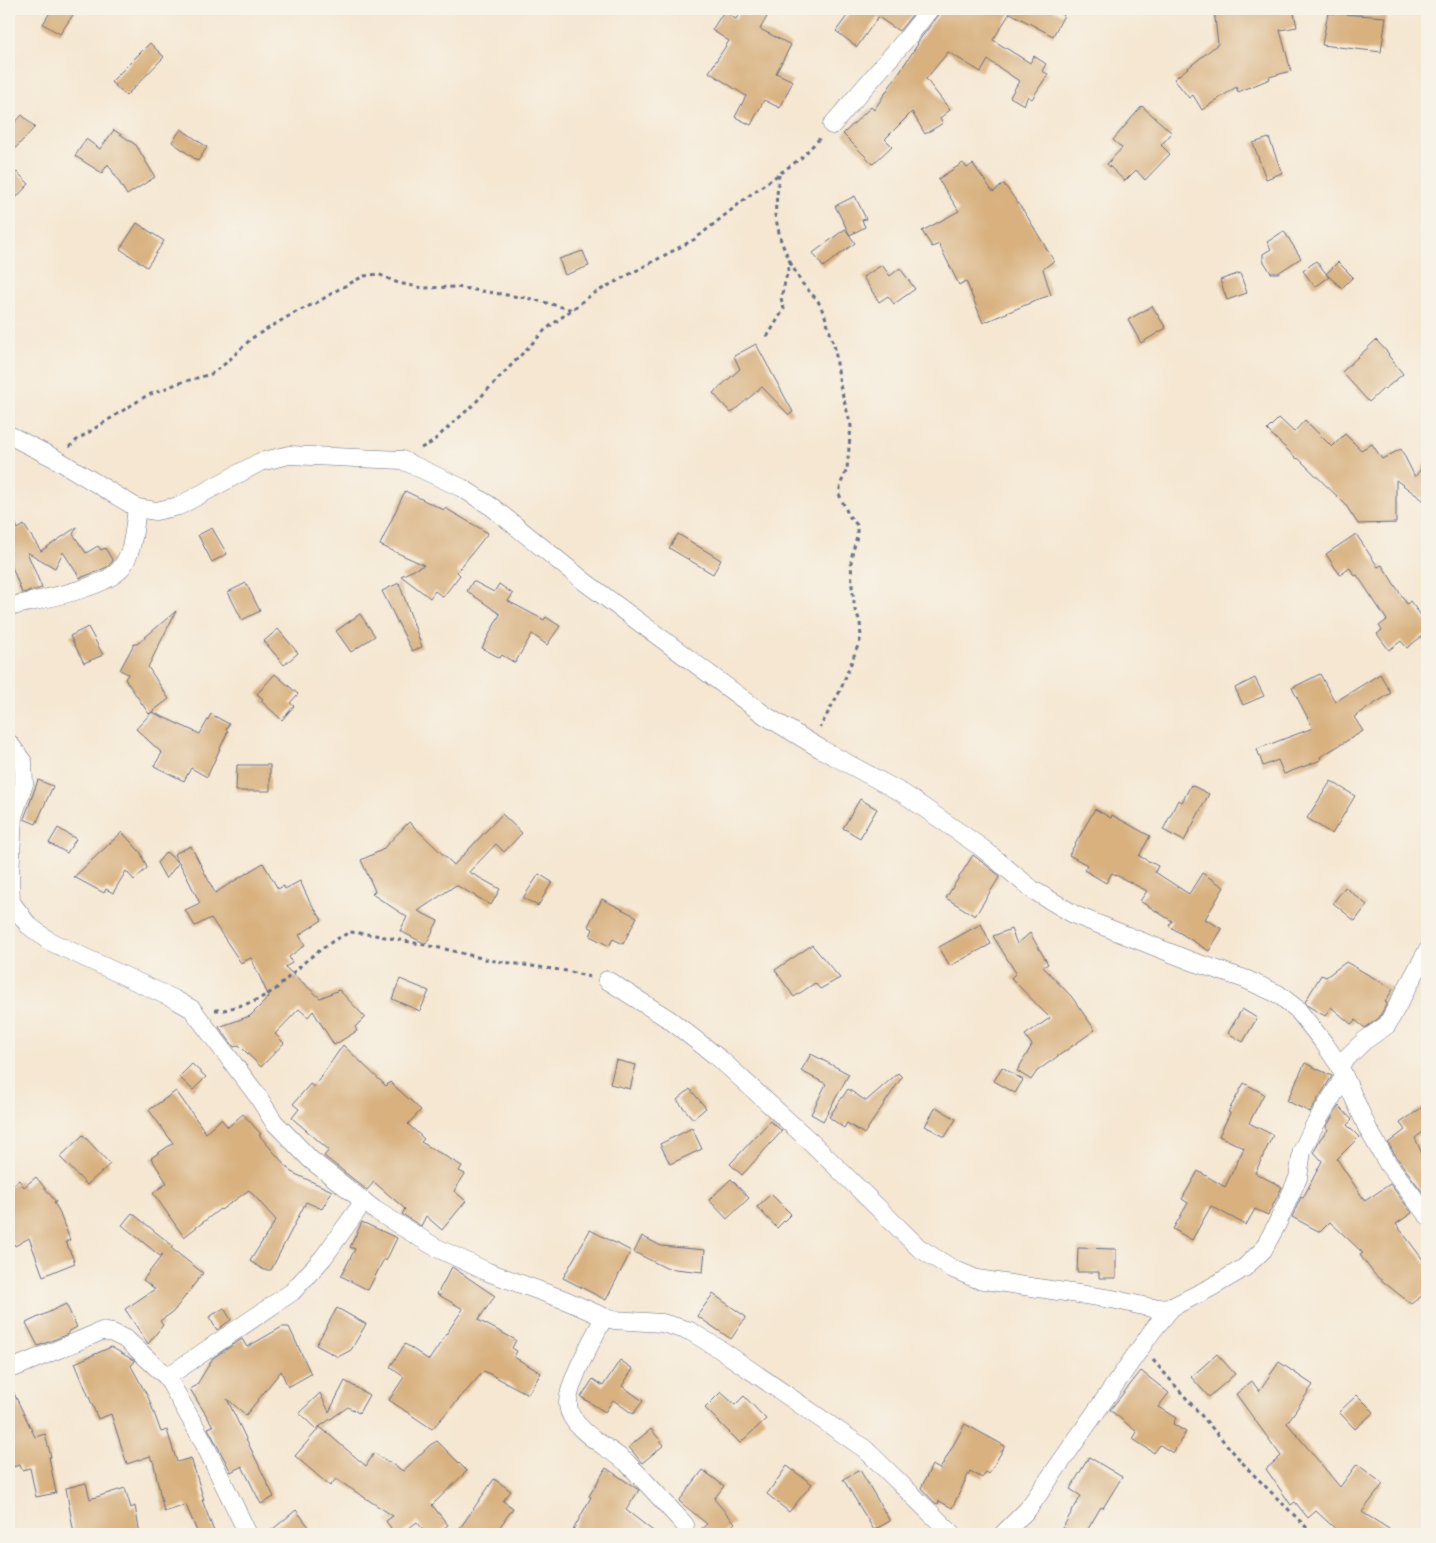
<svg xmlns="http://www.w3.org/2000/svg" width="1436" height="1543" font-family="'Old Standard TT',serif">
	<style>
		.building { fill: #d8b17f }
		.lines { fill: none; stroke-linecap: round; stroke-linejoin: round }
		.street-casing { stroke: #676f87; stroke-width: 19 }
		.path { stroke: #676f87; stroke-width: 3; stroke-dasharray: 4 4; stroke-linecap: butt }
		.street { stroke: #fff; stroke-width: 18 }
	</style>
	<rect width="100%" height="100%" fill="#f7f3e8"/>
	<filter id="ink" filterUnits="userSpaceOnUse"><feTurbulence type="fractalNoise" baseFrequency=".02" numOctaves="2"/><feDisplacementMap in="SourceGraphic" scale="10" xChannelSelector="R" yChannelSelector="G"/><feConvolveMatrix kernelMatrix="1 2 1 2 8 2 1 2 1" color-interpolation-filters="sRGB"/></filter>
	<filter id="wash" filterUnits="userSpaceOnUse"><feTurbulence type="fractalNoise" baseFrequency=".0096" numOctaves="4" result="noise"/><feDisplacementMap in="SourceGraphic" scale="20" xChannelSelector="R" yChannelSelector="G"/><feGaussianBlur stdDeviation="1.12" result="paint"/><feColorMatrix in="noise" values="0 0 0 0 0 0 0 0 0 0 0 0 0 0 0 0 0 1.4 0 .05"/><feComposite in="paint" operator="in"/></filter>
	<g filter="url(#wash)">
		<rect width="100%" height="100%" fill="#f5e7d2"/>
		<g id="blocks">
			<g class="building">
				<polygon points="52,9 77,9 60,34 43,24"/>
				<polygon points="742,9 757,9 768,15 760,29 791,45 776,73 793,81 780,108 764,100 751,125 735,117 746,96 709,72 729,41 712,30 724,11 736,19"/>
				<polygon points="852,9 917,9 899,31 878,17 857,47 836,31"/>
				<polygon points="940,9 1051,9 1064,15 1053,36 1010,13 993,40 1030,63 1034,56 1046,64 1042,71 1048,74 1032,99 1028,96 1024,105 1010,97 1019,81 988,60 981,72 948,52 926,79 950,110 940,118 943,123 925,134 912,112 885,139 892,146 873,164 843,134 871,107 874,110 918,44 917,43 938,16"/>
				<polygon points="1214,9 1293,9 1297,27 1280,30 1291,71 1269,77 1270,79 1238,92 1236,87 1202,110 1193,95 1189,98 1174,79 1218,44"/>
				<polygon points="1328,13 1386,17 1381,52 1322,45"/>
				<polygon points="150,43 164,57 126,96 111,82"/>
				<polygon points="1142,106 1172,133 1161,145 1170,154 1145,180 1136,170 1125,181 1107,164 1122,148 1113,140"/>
				<polygon points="22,115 35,127 9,155 9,129"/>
				<polygon points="181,129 207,147 198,161 172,142"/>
				<polygon points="114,130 136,145 155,177 127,195 108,164 102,173 75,156 86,139 100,149"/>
				<polygon points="1269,138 1282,173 1266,179 1253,143"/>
				<polygon points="963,163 967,168 973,164 993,192 1004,184 1025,213 1054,261 1043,269 1051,295 1030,302 1030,303 983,323 966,281 959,285 939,244 932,247 922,231 959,211 938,179"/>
				<polygon points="17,172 29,184 9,205 9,181"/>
				<polygon points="855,196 866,219 862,220 865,227 850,235 835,206"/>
				<polygon points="137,223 164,241 147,267 120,249"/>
				<polygon points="845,229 855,243 823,267 813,253"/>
				<polygon points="1284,231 1301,258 1278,273 1271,273 1263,260 1263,254 1271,249 1267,242"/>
				<polygon points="583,251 589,266 565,275 559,259"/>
				<polygon points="1316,261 1329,277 1315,287 1303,271"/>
				<polygon points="1338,262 1353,277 1342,288 1326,274"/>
				<polygon points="882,265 890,276 900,268 915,289 894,304 888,296 879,302 863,277"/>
				<polygon points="1240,273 1247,293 1227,300 1220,280"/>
				<polygon points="1152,306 1166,328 1141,343 1128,320"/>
				<polygon points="1376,340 1389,354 1388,355 1403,374 1385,389 1384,388 1369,402 1342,372"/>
				<polygon points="756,344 793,412 789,415 762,387 731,413 713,393 740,369 734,356"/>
				<polygon points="1279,418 1294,432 1305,420 1332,447 1345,434 1361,450 1372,444 1382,459 1401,449 1415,477 1427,460 1427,503 1396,480 1396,523 1358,524 1345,504 1298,458 1297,459 1267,430"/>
				<polygon points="405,491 444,510 445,508 488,533 457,572 460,575 443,597 435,591 430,598 401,576 424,565 380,545"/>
				<polygon points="9,509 18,529 24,525 41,551 77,527 73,534 86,553 98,546 101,550 105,548 113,561 107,567 96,572 80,578 63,552 55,568 27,552 42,588 22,593 9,559"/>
				<polygon points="212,528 227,554 212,562 198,535"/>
				<polygon points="678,534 721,560 713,574 669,548"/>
				<polygon points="1356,534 1378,567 1382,565 1407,604 1410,601 1427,623 1427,632 1407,648 1401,641 1389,650 1377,634 1382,630 1379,626 1387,620 1357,575 1355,576 1350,568 1340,575 1326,554"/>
				<polygon points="473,581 494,592 499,584 513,594 508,601 544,620 546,617 560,626 547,645 532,634 515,663 502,655 500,658 482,648 500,614 467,591"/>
				<polygon points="246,583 260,611 242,620 228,592"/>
				<polygon points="399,583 422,647 412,651 382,591"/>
				<polygon points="176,611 148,667 169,699 149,714 125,679 128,674 120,670 134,644 137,644"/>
				<polygon points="360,614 375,636 351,652 336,631"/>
				<polygon points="88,627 103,655 84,663 70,636"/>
				<polygon points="278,629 298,653 284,665 264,641"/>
				<polygon points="275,674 298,694 290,703 294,706 282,720 261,701 263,699 257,694"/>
				<polygon points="1320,674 1335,702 1380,674 1391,693 1354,717 1363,731 1320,757 1321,760 1284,774 1278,760 1263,766 1257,749 1313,728 1292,688"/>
				<polygon points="1255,678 1264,696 1243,705 1235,688"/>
				<polygon points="152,712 200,734 211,714 229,724 226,730 228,731 207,777 191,768 184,781 154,766 162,753 136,729"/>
				<polygon points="237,765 270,765 270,791 236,791"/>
				<polygon points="38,780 53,786 36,824 24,819"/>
				<polygon points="1331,781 1355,796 1332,834 1307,818"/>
				<polygon points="1191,785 1209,794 1184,841 1163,830 1178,800 1182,802"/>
				<polygon points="860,799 877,809 860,838 843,828"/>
				<polygon points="1095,809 1111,818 1112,815 1150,836 1139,856 1158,866 1155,872 1189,894 1202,873 1224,887 1205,919 1222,929 1209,951 1169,926 1172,921 1140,901 1147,891 1112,873 1106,883 1084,870 1087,865 1069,855"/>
				<polygon points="502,814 522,833 504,852 496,844 469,872 500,889 491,905 456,885 418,911 438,921 426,944 400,931 407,917 372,894 375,891 361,860 382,850 409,822 454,865"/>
				<polygon points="58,828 76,839 67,853 49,843"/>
				<polygon points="122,832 141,853 147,868 134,880 126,871 113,893 106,889 104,893 74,877"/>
				<polygon points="191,846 215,893 263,863 278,889 283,886 285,889 300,881 309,900 322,920 299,935 305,945 289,957 292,963 285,967 320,998 339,990 365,1017 355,1027 357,1031 334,1045 313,1011 308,1017 299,1009 275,1034 284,1043 261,1067 239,1045 234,1047 219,1027 250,1016 269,997 251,958 241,963 211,918 195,926 185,910 200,903 179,862 166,879 157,863 166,852 178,862 174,854"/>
				<polygon points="973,855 1000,876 975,916 946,898"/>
				<polygon points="539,874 552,882 538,906 523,898"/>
				<polygon points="1345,887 1367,905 1355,921 1333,903"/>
				<polygon points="602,899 637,917 623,944 613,939 609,946 590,936 593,929 588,926"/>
				<polygon points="981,924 991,944 950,966 939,947"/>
				<polygon points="1011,929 1017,944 1030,933 1048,964 1043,967 1071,996 1095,1030 1037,1071 1031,1080 1017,1071 1032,1045 1025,1035 1050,1018 1011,978 1016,973 993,936"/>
				<polygon points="812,945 840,978 820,989 815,983 794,997 775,970"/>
				<polygon points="1346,962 1393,989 1385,1002 1387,1003 1379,1018 1365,1028 1355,1020 1351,1024 1331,1007 1325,1016 1308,1006 1305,1002 1321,975 1326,977"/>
				<polygon points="400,979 429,991 420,1011 392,999"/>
				<polygon points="1242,1009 1257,1018 1243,1042 1228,1033"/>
				<polygon points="343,1045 386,1086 390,1082 421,1110 408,1124 424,1139 421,1142 462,1166 459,1171 465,1174 454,1191 466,1201 442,1230 426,1216 421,1226 402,1214 405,1209 374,1182 367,1190 324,1156 329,1150 292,1118 299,1109 293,1104 310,1084 314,1087"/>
				<polygon points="811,1054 849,1074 823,1121 811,1114 826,1084 801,1071"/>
				<polygon points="616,1060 636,1065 630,1089 610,1084"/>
				<polygon points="1305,1063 1332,1076 1310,1112 1287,1101"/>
				<polygon points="192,1064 206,1077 193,1090 179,1077"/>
				<polygon points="1002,1067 1023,1080 1015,1093 994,1081"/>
				<polygon points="898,1073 902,1077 864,1134 847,1123 844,1128 829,1117 848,1089 866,1101"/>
				<polygon points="1244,1083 1264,1094 1249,1123 1273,1135 1255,1173 1282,1187 1268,1215 1255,1209 1246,1225 1211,1206 1192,1240 1173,1229 1188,1203 1182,1199 1198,1171 1225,1187 1244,1148 1219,1136 1230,1113 1228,1112"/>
				<polygon points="690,1089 706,1108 693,1119 677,1100"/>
				<polygon points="176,1091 206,1133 221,1119 228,1127 243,1114 261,1134 259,1135 291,1172 332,1191 322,1209 306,1202 271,1270 264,1270 250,1261 276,1220 249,1190 221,1210 220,1209 184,1237 153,1193 167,1183 151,1158 173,1143 149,1110"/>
				<polygon points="1427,1104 1427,1129 1415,1138 1427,1165 1427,1198 1397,1158 1388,1143 1405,1130 1400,1123"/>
				<polygon points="1339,1106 1352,1120 1347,1125 1359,1137 1337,1159 1365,1201 1390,1184 1412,1213 1396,1224 1427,1265 1427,1292 1411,1304 1375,1275 1360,1255 1363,1253 1330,1222 1320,1232 1292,1217 1301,1197 1303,1198 1322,1161 1314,1152 1320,1139 1328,1130 1326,1127"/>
				<polygon points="936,1107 956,1119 945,1137 925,1126"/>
				<polygon points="770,1121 782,1131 742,1175 730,1164"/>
				<polygon points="692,1128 702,1149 670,1164 660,1144"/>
				<polygon points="83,1135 110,1164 87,1185 60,1157"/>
				<polygon points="36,1177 56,1202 54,1203 58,1209 70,1240 66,1242 75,1263 43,1276 29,1238 15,1246 9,1235 9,1188 19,1180 24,1187"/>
				<polygon points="731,1179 749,1198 727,1219 709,1200"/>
				<polygon points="771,1194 791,1214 777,1228 757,1207"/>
				<polygon points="132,1213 173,1246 171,1248 203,1273 173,1312 160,1321 163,1325 148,1344 125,1309 155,1289 143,1280 163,1254 160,1256 122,1225"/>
				<polygon points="362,1222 397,1238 386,1261 384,1259 368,1290 341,1276 355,1249 350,1247"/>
				<polygon points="590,1230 631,1251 606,1300 563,1278"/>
				<polygon points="642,1236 661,1246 705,1250 703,1272 666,1268 634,1252"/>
				<polygon points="1078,1248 1116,1249 1116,1278 1099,1278 1099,1272 1077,1272"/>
				<polygon points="452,1267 495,1296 478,1320 516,1340 512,1348 517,1351 514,1357 541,1373 528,1394 484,1371 432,1429 389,1400 404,1377 390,1367 405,1344 429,1360 463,1309 437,1294"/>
				<polygon points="713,1294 746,1317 731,1339 697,1316"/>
				<polygon points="66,1304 77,1327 68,1332 68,1334 38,1346 26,1323"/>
				<polygon points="224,1308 231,1320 217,1330 209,1317"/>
				<polygon points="337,1308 366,1324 351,1350 338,1357 316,1345"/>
				<polygon points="282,1327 289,1327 311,1374 288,1387 281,1371 246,1415 227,1399 274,1497 261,1504 242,1466 231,1472 208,1428 213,1426 190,1389 196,1386 213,1358 242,1339 247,1347"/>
				<polygon points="111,1347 135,1361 131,1366 149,1399 161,1432 167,1430 177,1462 191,1458 204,1500 202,1500 215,1534 198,1534 186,1505 164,1512 153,1460 152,1461 150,1456 127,1464 111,1414 98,1419 75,1363"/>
				<polygon points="1217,1354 1235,1374 1209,1397 1191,1377"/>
				<polygon points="620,1360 633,1369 622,1386 643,1401 633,1414 613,1400 605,1412 581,1397 593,1379 603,1386"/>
				<polygon points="1279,1362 1313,1385 1287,1423 1340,1487 1357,1464 1383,1484 1362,1512 1397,1534 1341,1534 1316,1511 1308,1518 1295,1502 1291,1505 1266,1469 1281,1456 1236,1394 1252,1381 1259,1391"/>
				<polygon points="1141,1371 1169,1393 1158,1407 1176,1418 1173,1424 1186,1432 1173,1453 1160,1445 1154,1453 1133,1439 1137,1432 1110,1410"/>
				<polygon points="345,1381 369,1395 359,1413 348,1407 316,1429 299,1413 320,1393 329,1412"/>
				<polygon points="9,1383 35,1437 45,1434 51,1457 49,1457 56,1493 36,1497 30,1468 22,1470 20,1465 9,1468"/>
				<polygon points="721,1392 735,1405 744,1396 766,1419 740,1443 705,1408"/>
				<polygon points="1357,1395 1374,1412 1355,1429 1339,1412"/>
				<polygon points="965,1424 1005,1446 989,1474 986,1472 982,1478 970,1471 952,1508 939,1501 938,1504 935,1503 921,1488 932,1465 940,1469"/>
				<polygon points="320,1427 366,1466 374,1453 403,1471 430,1445 437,1441 467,1471 432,1505 448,1525 437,1534 427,1534 417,1522 401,1534 395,1534 386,1521 393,1516 336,1479 330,1486 295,1456"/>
				<polygon points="651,1429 664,1445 642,1463 629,1447"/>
				<polygon points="1089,1457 1122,1477 1103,1508 1101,1507 1085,1534 1059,1534 1081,1496 1070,1489"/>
				<polygon points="787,1466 812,1484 789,1512 767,1494"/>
				<polygon points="606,1468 639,1490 626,1510 657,1534 571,1534 591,1497 589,1496"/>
				<polygon points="703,1470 724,1486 714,1499 735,1523 722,1534 695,1534 707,1524 679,1501"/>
				<polygon points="860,1470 890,1521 874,1530 843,1479"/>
				<polygon points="494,1479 511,1491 503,1501 513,1508 495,1534 456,1534"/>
				<polygon points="86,1483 90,1499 125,1488 131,1508 135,1506 140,1534 74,1534 66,1488"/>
				<polygon points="296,1510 309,1527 299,1534 267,1534"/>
			</g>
		</g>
	</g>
	<g filter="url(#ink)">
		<use href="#blocks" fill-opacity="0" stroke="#676f87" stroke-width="1"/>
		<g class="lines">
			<defs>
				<g id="street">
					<polyline points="832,125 907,38 930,9"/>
					<polyline points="9,435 56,459 137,508 156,511 179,506 260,462 289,455 402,460 462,488 492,507 585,582 766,716 821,749 904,794 982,848 1033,890 1075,915 1191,961 1245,979 1278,994 1297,1009 1324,1043 1339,1065 1368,1129 1388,1164 1427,1215"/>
					<path d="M 9,607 C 35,600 106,589 121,568 C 134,551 134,528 137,508"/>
					<polyline points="9,743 23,762 24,784 13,816 10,877 11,902 28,925 49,941 174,999 192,1009 257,1095 274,1122 311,1160 375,1210 435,1247 488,1272 565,1300 604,1317 614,1320 662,1323 690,1331 721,1350 865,1449 952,1534"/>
					<polyline points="607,980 670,1020 720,1059 813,1144 919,1248 953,1269 977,1279 1112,1299 1152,1308 1172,1307"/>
					<polyline points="1339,1065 1364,1041 1387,1025 1427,951"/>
					<path d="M 604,1317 C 594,1338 567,1383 568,1405 C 570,1430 610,1448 627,1463 C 647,1483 666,1504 685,1525"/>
					<polyline points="16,1367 102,1331 113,1333 127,1340 167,1377 202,1439 248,1534"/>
					<polyline points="167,1377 292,1292 323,1258 364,1201"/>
					<polyline points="1003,1534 1028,1509 1153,1330 1172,1307 1210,1288 1244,1268 1263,1250 1277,1224 1298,1178 1302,1151 1313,1128 1344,1077"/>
				</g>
			</defs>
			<use href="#street" class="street-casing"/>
			<g class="path">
				<polyline points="790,262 801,282 818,301 825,316 835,349 840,385 851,426 847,469 841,483 839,494 849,516 857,525 857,536 851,559 852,586 855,610 860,621 861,638 840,691 820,727"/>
				<polyline points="767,337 784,309 781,298 790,262 781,241 775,215 779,175"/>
				<polyline points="69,447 78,439 146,396 179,383 211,374 226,363 252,338 294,313 318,302 339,289 364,276 378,274 398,283 423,288 456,287 532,299 573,310"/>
				<polyline points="421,448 431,443 473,405 545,330 591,295 695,239 750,195 801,158 820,138"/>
				<polyline points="215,1010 224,1010 253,1002 275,990 308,959 333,941 350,932 375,935 445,949 489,960 567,971 590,977"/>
				<polyline points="1153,1360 1247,1468 1313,1534"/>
			</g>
			<use href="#street" class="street"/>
		</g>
	</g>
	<rect width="1436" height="1543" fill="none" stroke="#f7f3e8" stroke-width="30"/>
</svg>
